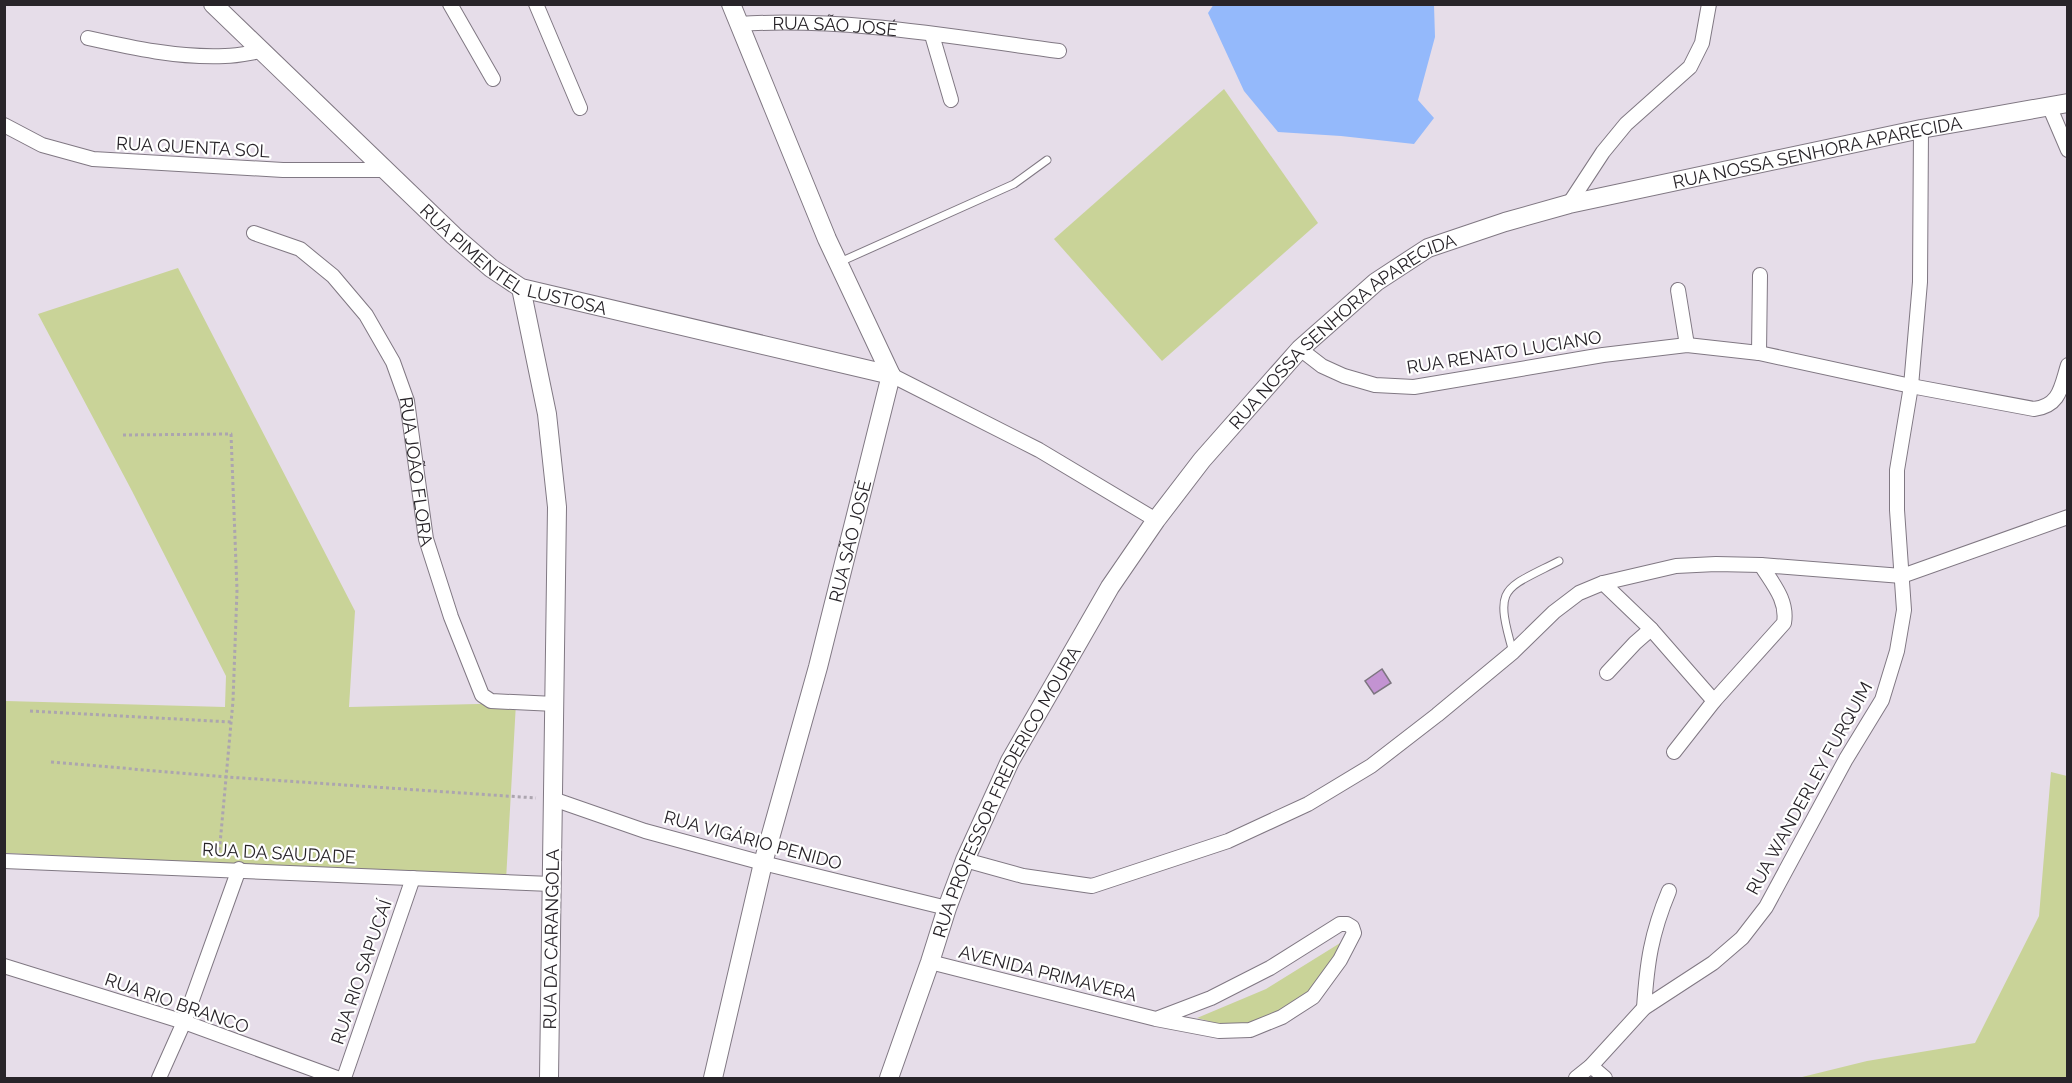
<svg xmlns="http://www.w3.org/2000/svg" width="2072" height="1083" font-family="Raleway,sans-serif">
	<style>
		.green { fill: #c9d398 }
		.water { fill: #94b9fb }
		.building { fill: #c393d2; stroke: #7d7580; stroke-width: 1.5 }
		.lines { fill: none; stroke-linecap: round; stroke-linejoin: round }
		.lane-casing { stroke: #807883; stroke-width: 9 }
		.street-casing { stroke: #807883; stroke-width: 16 }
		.secondary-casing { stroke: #807883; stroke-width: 20 }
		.path { stroke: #aca5af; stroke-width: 3; stroke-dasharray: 3 3; stroke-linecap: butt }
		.lane { stroke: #fff; stroke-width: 7 }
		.street { stroke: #fff; stroke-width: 14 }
		.secondary { stroke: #fff; stroke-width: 18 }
		.labels { text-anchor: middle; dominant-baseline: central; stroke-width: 4.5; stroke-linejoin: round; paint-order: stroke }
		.street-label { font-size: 18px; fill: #282429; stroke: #fff }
	</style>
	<rect width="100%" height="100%" fill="#e6dde9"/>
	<g class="green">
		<polygon points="1224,89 1318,223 1162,361 1054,239"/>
		<polygon points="178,268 355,611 349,707 516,703 506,880 5,853 6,701 225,707 226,676 132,491 38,314"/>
		<polygon points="2051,772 2067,776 2067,1078 1798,1078 1867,1061 1975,1043 2039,916"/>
		<polygon points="1345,940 1313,991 1287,1011 1242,1030 1197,1018 1266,989"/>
	</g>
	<polygon class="water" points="1214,4 1434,5 1435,37 1418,100 1434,118 1414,144 1341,136 1278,132 1244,91 1208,13"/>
	<polygon class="building" points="1382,669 1391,683 1374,694 1365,681"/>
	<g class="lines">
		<defs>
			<g id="lane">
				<polyline points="840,262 1014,184 1047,160"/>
				<path d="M 1513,652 C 1494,586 1502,590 1559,561"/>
			</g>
			<g id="street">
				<polyline points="450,4 493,79"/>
				<polyline points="536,4 580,108"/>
				<path id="s1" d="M 739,24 C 846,17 953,37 1059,51"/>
				<polyline points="932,35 951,100"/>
				<path d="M 88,38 C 133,48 178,58 225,56 C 237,56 249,53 261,51"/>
				<polyline points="2050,108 2068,150"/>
				<polyline points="4,125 42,145 93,159 283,170 386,170"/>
				<polyline points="1569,204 1603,152 1626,124 1690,67 1702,43 1709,4"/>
				<path id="s2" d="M 254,233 L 300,249 L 333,276 L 366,315 L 393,362 L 407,401 L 426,539 L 451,617 L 482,695 L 491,701 L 555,704"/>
				<polyline points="1678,290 1687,345"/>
				<path d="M 1300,349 L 1322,366 L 1344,376 L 1375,385 L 1414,387 L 1603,355 L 1687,345 L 1759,353 L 1911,386 L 2034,409 C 2060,406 2061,387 2068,365"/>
				<polyline points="1759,353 1760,275"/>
				<polyline points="891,375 1039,450 1156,520"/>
				<polyline points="1603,583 1651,629 1714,701"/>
				<polyline points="1607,673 1635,643 1651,629"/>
				<path d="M 1674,752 L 1714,701 L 1784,623 C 1788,600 1772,583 1761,565"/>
				<polyline points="553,799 645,831 763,863 947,908"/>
				<polyline points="965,860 1023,876 1092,886 1228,841 1308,804 1371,766 1437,715 1513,652 1554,612 1579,593 1603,583 1676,566 1716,564 1761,565 1902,576 2068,517"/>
				<polyline points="4,861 551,884"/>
				<polyline points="930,962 1156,1019 1219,1031 1250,1030 1282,1017 1313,997 1340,960 1354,933 1352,927 1347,924 1340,924 1270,968 1211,998 1156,1019"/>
				<polyline points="4,966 184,1022 337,1078"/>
				<path d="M 1644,1008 C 1647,963 1651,934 1669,891"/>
				<polyline points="1591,1066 1605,1078"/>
				<polyline points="159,1078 184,1022 239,869"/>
				<polyline points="344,1078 413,878"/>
				<polyline points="1576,1078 1591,1066 1644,1008 1713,963 1742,938 1766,907 1846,759 1882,700 1897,651 1904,610 1897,510 1897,470 1911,386 1920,282 1921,129"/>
			</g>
			<g id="secondary">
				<path id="s3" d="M 213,4 L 454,236 L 491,268 L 521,288 L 891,375"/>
				<polyline points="521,288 547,414 557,507 549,1078"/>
				<path id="s4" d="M 713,1078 L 763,863 L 818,667 L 891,375 L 827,239 L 731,4"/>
				<path id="s5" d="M 889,1078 L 930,962 L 947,908 L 965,860 L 1010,761 L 1110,587 L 1156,520 L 1202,460 L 1300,349 L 1376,282 L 1428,248 L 1505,222 L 1569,204 L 1921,129 L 2068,103"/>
			</g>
		</defs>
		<use href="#lane" class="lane-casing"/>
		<use href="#street" class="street-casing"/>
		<use href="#secondary" class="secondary-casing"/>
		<g class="path">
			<polyline points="123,435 231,434 237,590 233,701 220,844 218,855"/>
			<polyline points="30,711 231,722"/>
			<polyline points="51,762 227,777 536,798"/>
		</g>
		<use href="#lane" class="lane"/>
		<use href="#street" class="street"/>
		<use href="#secondary" class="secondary"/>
	</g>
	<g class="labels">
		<g class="street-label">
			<text stroke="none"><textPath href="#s1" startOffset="96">RUA SÃO JOSÉ</textPath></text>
			<text transform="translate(193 147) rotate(3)">RUA QUENTA SOL</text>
			<text stroke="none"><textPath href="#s5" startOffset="1410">RUA NOSSA SENHORA APARECIDA</textPath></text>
			<text stroke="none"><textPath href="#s3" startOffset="400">RUA PIMENTEL LUSTOSA</textPath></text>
			<text stroke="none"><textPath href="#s5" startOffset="890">RUA NOSSA SENHORA APARECIDA</textPath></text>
			<text transform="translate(1504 352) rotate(-9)">RUA RENATO LUCIANO</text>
			<text stroke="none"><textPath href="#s2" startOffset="309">RUA JOÃO FLORA</textPath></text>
			<text stroke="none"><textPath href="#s4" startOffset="554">RUA SÃO JOSÉ</textPath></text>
			<text transform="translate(1809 788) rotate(-61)">RUA WANDERLEY FURQUIM</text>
			<text stroke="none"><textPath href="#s5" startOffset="310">RUA PROFESSOR FREDERICO MOURA</textPath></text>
			<text transform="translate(753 840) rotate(15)">RUA VIGÁRIO PENIDO</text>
			<text transform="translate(279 853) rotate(3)">RUA DA SAUDADE</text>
			<text transform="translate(551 939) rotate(-89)">RUA DA CARANGOLA</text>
			<text transform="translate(361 972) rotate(-71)">RUA RIO SAPUCAÍ</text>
			<text transform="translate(1048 973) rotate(14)">AVENIDA PRIMAVERA</text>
			<text transform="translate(177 1003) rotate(19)">RUA RIO BRANCO</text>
		</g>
	</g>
	<rect width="2072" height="1083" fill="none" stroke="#282429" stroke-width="12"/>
</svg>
